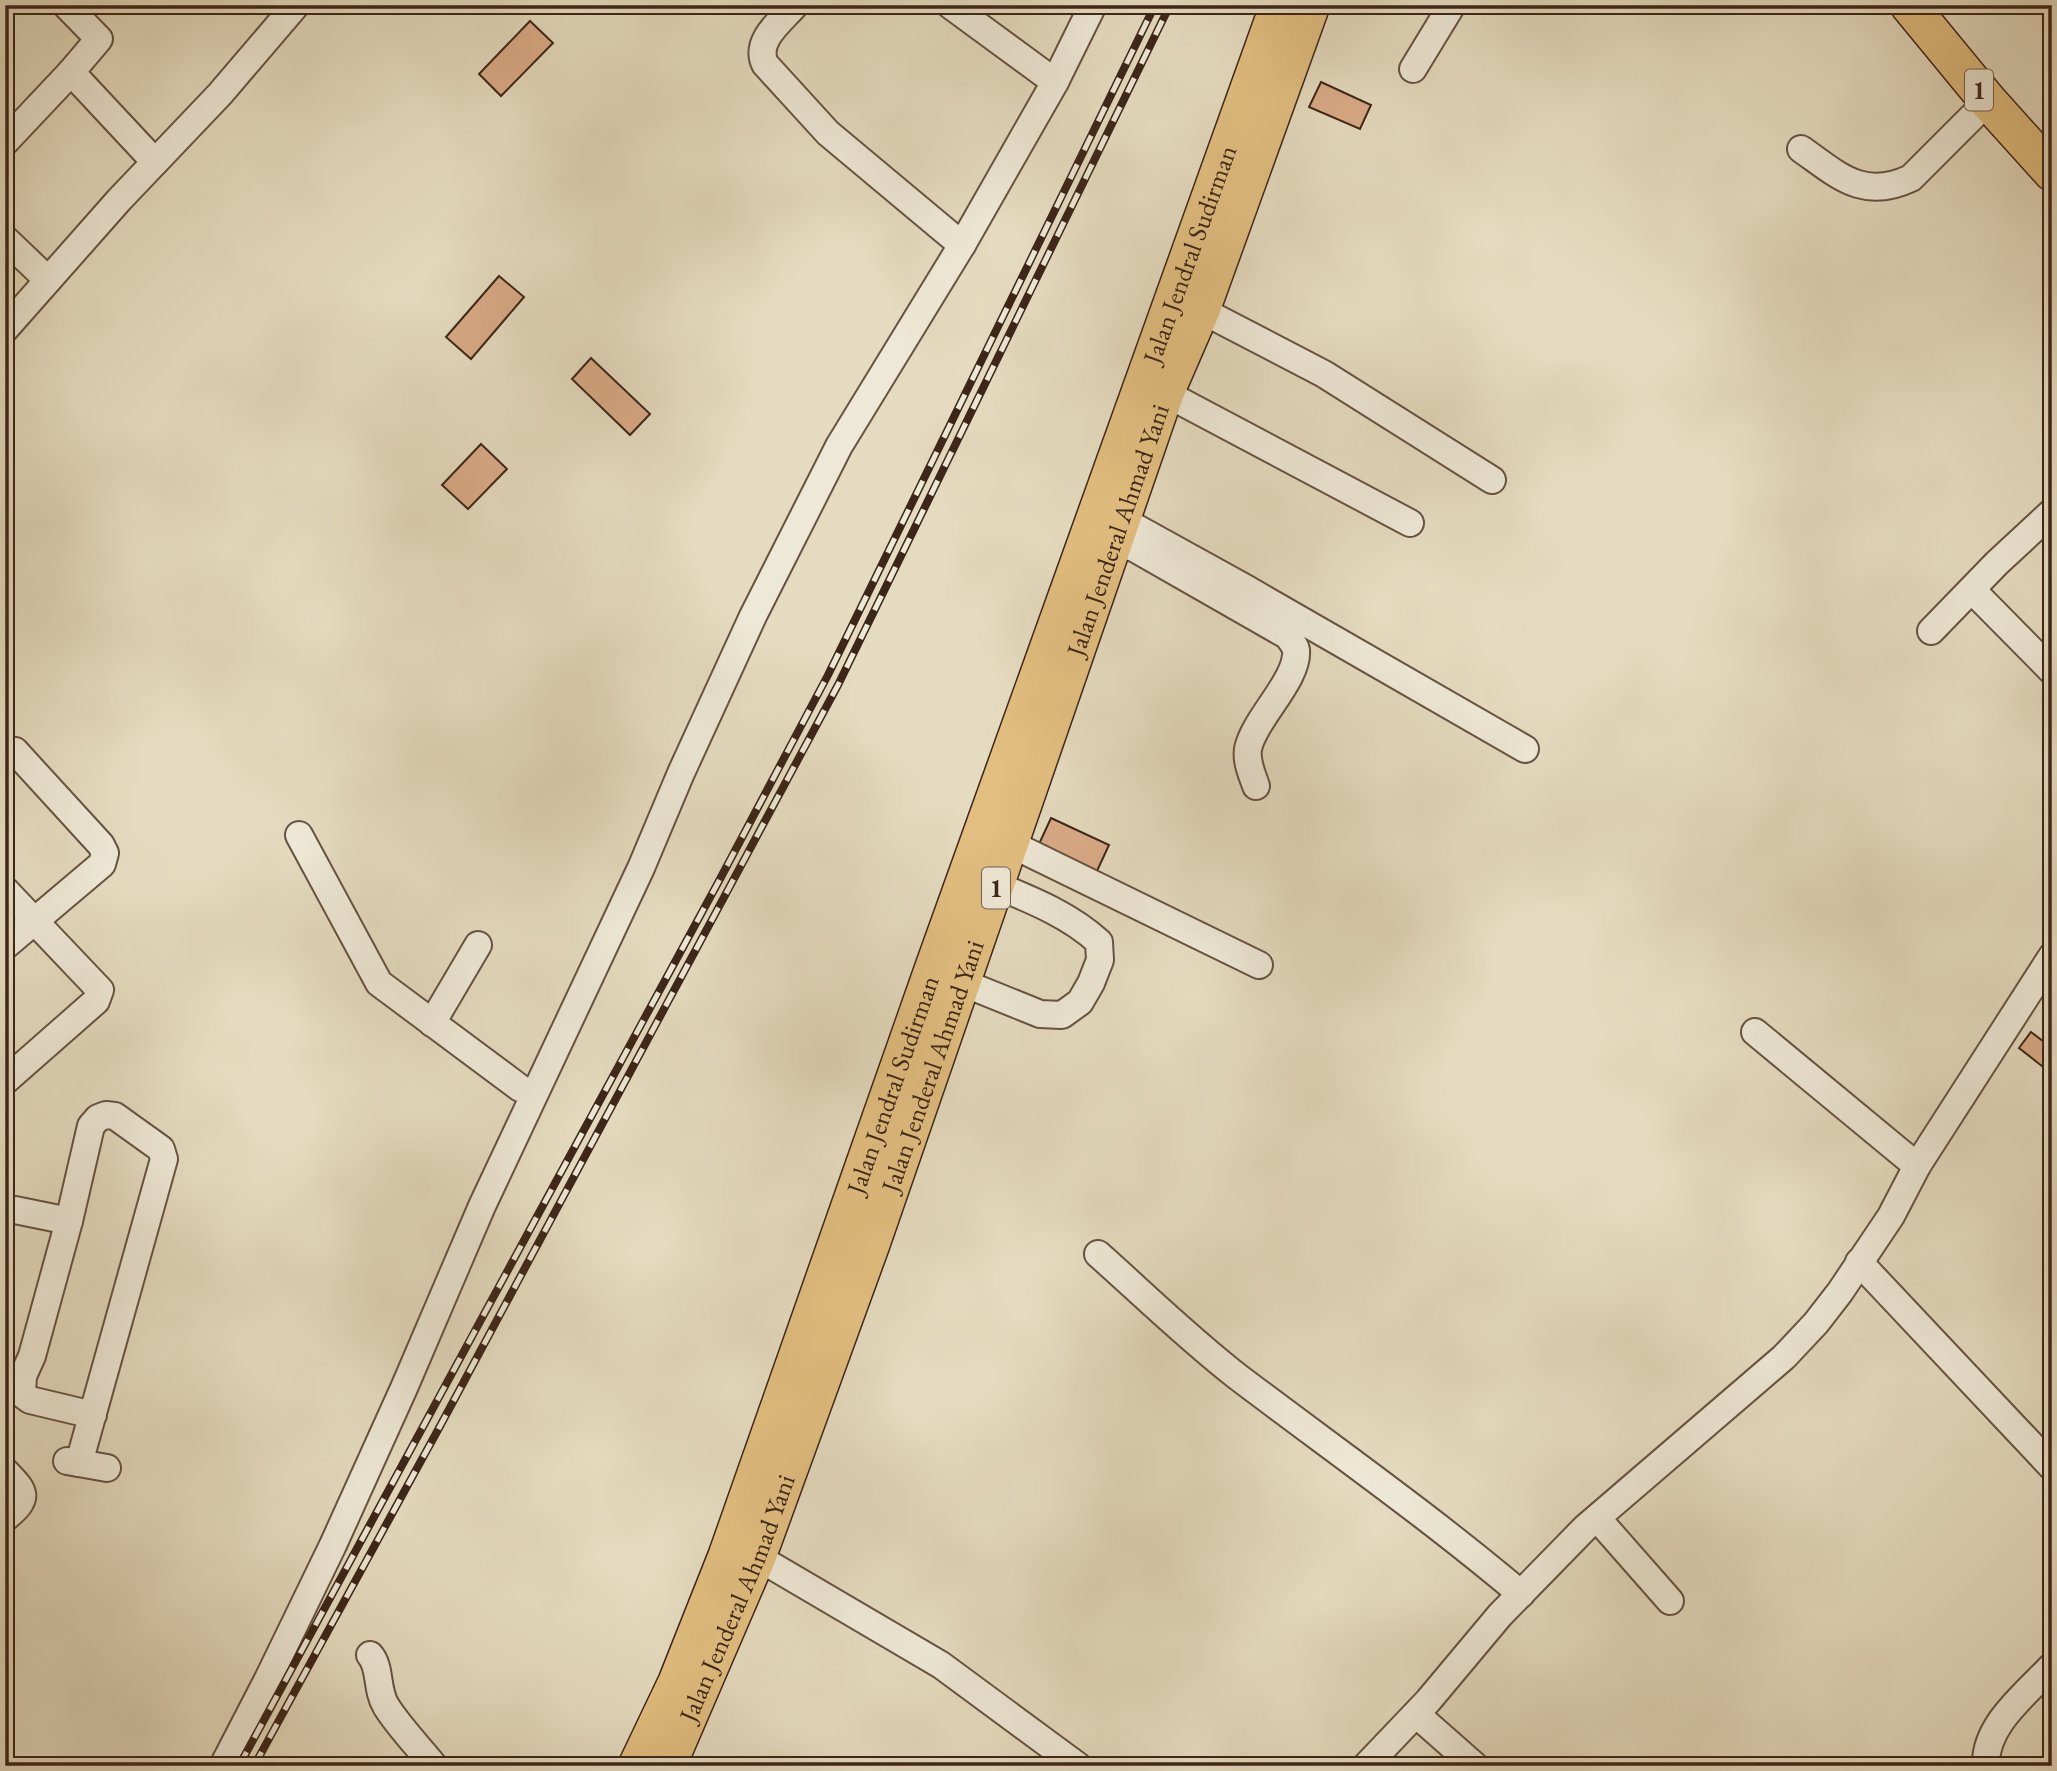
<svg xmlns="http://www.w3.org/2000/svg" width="2057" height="1771" font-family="'EB Garamond',serif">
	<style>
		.building { fill: #daab87; stroke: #3c2618; stroke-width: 2 }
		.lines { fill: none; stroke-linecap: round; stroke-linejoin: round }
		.minor-casing { stroke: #665342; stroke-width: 30 }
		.highway-casing { stroke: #3c2618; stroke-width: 40 }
		.minor { stroke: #eee8d6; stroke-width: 26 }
		.highway { stroke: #e2be80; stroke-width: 37 }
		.rail-casing { stroke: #3c2618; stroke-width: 8 }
		.rail { stroke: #eee8d6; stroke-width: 5; stroke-dasharray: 16; stroke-linecap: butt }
		.labels { text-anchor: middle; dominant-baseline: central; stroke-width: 6; stroke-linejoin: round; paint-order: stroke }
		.shield { fill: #eee8d6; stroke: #716051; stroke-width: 2 }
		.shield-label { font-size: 24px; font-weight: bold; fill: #3c2618 }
		.street-label { font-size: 26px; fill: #3c2618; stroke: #eee8d6 }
	</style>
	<rect width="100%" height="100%" fill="#e5dbc0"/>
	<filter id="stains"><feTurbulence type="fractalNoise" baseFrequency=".00286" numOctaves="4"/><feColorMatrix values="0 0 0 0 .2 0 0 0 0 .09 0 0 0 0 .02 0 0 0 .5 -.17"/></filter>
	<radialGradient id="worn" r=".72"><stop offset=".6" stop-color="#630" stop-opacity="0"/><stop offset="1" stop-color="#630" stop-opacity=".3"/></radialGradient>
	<g class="building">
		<polygon points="530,21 553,43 501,96 479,74"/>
		<polygon points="1321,82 1371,105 1360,129 1309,107"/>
		<polygon points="499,276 524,297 471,359 446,337"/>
		<polygon points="591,358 650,414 630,435 572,379"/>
		<polygon points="481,444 507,469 468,509 442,485"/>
		<polygon points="1051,818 1109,845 1097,871 1039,844"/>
		<polygon points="2031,1032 2052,1048 2052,1074 2019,1048"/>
	</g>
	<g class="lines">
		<defs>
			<g id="minor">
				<polyline points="66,5 99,39 71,72 155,162"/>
				<path d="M 795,5 C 781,21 754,41 765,64 L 828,133 L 962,245"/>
				<polyline points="950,5 1055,82"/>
				<polyline points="1413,69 1452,5"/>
				<polyline points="5,142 71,72"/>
				<path d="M 1801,149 C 1838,175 1863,201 1911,178 L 1988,101"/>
				<polyline points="5,239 48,280"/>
				<polyline points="1201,310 1324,374 1492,480"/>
				<polyline points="5,329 119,200 220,94 296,5"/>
				<polyline points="1165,393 1410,523"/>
				<polyline points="1122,520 1245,588 1525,749"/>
				<path d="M 1115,542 L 1134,548 L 1288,636 C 1291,641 1295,645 1296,650 C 1299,679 1254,719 1248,749 C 1246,762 1252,774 1256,786"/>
				<polyline points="1972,590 2052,671"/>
				<polyline points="1931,631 1997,563 2052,512"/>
				<polyline points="5,750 15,751 101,845 105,853 102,864 5,946"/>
				<polyline points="299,835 379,983 520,1088"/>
				<polyline points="1011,844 1259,965"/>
				<polyline points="5,890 100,990 96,1001 5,1081"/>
				<path d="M 946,976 L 1040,1014 L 1062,1015 L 1080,1002 L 1091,983 L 1100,960 L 1099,942 C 1065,911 1021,896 979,878"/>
				<polyline points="432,1023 478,945"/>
				<polyline points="1755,1032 1917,1166"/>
				<polyline points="15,1210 69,1221"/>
				<path d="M 1098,1254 C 1144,1295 1189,1339 1238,1377 C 1333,1449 1430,1517 1521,1594"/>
				<polyline points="1859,1262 2052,1467"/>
				<polyline points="67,1461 107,1468"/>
				<polyline points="79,1463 164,1159 161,1149 115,1116 106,1115 98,1118 91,1126 69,1221 32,1356 23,1376 22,1394 30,1400 93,1415"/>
				<path d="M 5,1471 C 25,1492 31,1497 5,1518"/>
				<polyline points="1597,1518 1670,1601"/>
				<polyline points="757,1557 941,1665 1078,1766"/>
				<path d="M 370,1655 C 381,1667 376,1690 386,1706 C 399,1727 418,1746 434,1766"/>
				<polyline points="1416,1714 1475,1766"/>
				<polyline points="223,1766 268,1679 333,1545 404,1388 482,1206 641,868 681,773 753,616 839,446 962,245 1055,82 1093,5"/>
				<polyline points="1366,1766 1428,1701 1500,1615 1585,1528 1784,1357 1816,1323 1840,1292 1891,1216 1917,1166 2052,956"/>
				<path d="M 1986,1766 C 1984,1725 2027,1693 2052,1666"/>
			</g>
			<g id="highway">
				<polyline points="1909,5 1988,101 2052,172"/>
				<path id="s1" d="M 637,1766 L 677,1682 L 727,1556 L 933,970 L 1279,5"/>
				<path id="s2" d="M 667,1766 L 757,1557 L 871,1244 L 1165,393 L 1201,310 L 1311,5"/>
			</g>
		</defs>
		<use href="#minor" class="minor-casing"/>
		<use href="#highway" class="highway-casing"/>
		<use href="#minor" class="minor"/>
		<use href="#highway" class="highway"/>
		<defs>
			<g id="rail">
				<polyline points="239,1766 720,879 828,675 1155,5"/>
				<polyline points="254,1766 439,1428 838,685 1170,5"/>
			</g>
		</defs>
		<use href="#rail" class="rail-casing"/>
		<use href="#rail" class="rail"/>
	</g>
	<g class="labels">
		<g class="shield">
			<rect x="1965" y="69.5" width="28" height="41" rx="5"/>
			<rect x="982" y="867.5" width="28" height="41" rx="5"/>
		</g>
		<g class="shield-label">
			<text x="1979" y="90">1</text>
			<text x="996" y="888">1</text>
		</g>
		<g class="street-label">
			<text stroke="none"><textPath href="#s1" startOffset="1610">Jalan Jendral Sudirman</textPath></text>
			<text stroke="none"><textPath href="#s2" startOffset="1316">Jalan Jenderal Ahmad Yani</textPath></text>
			<text stroke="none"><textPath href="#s2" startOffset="749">Jalan Jenderal Ahmad Yani</textPath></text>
			<text stroke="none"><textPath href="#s1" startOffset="728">Jalan Jendral Sudirman</textPath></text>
			<text stroke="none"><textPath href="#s2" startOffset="182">Jalan Jenderal Ahmad Yani</textPath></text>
		</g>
	</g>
	<rect width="2057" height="1771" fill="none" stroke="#e5dbc0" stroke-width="28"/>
	<rect x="7" y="7" width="2043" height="1757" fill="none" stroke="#3c2618" stroke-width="3.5"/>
	<rect x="14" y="14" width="2029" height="1743" fill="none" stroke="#3c2618" stroke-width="2"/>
	<rect width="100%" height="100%" filter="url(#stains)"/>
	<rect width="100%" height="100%" fill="url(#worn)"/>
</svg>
